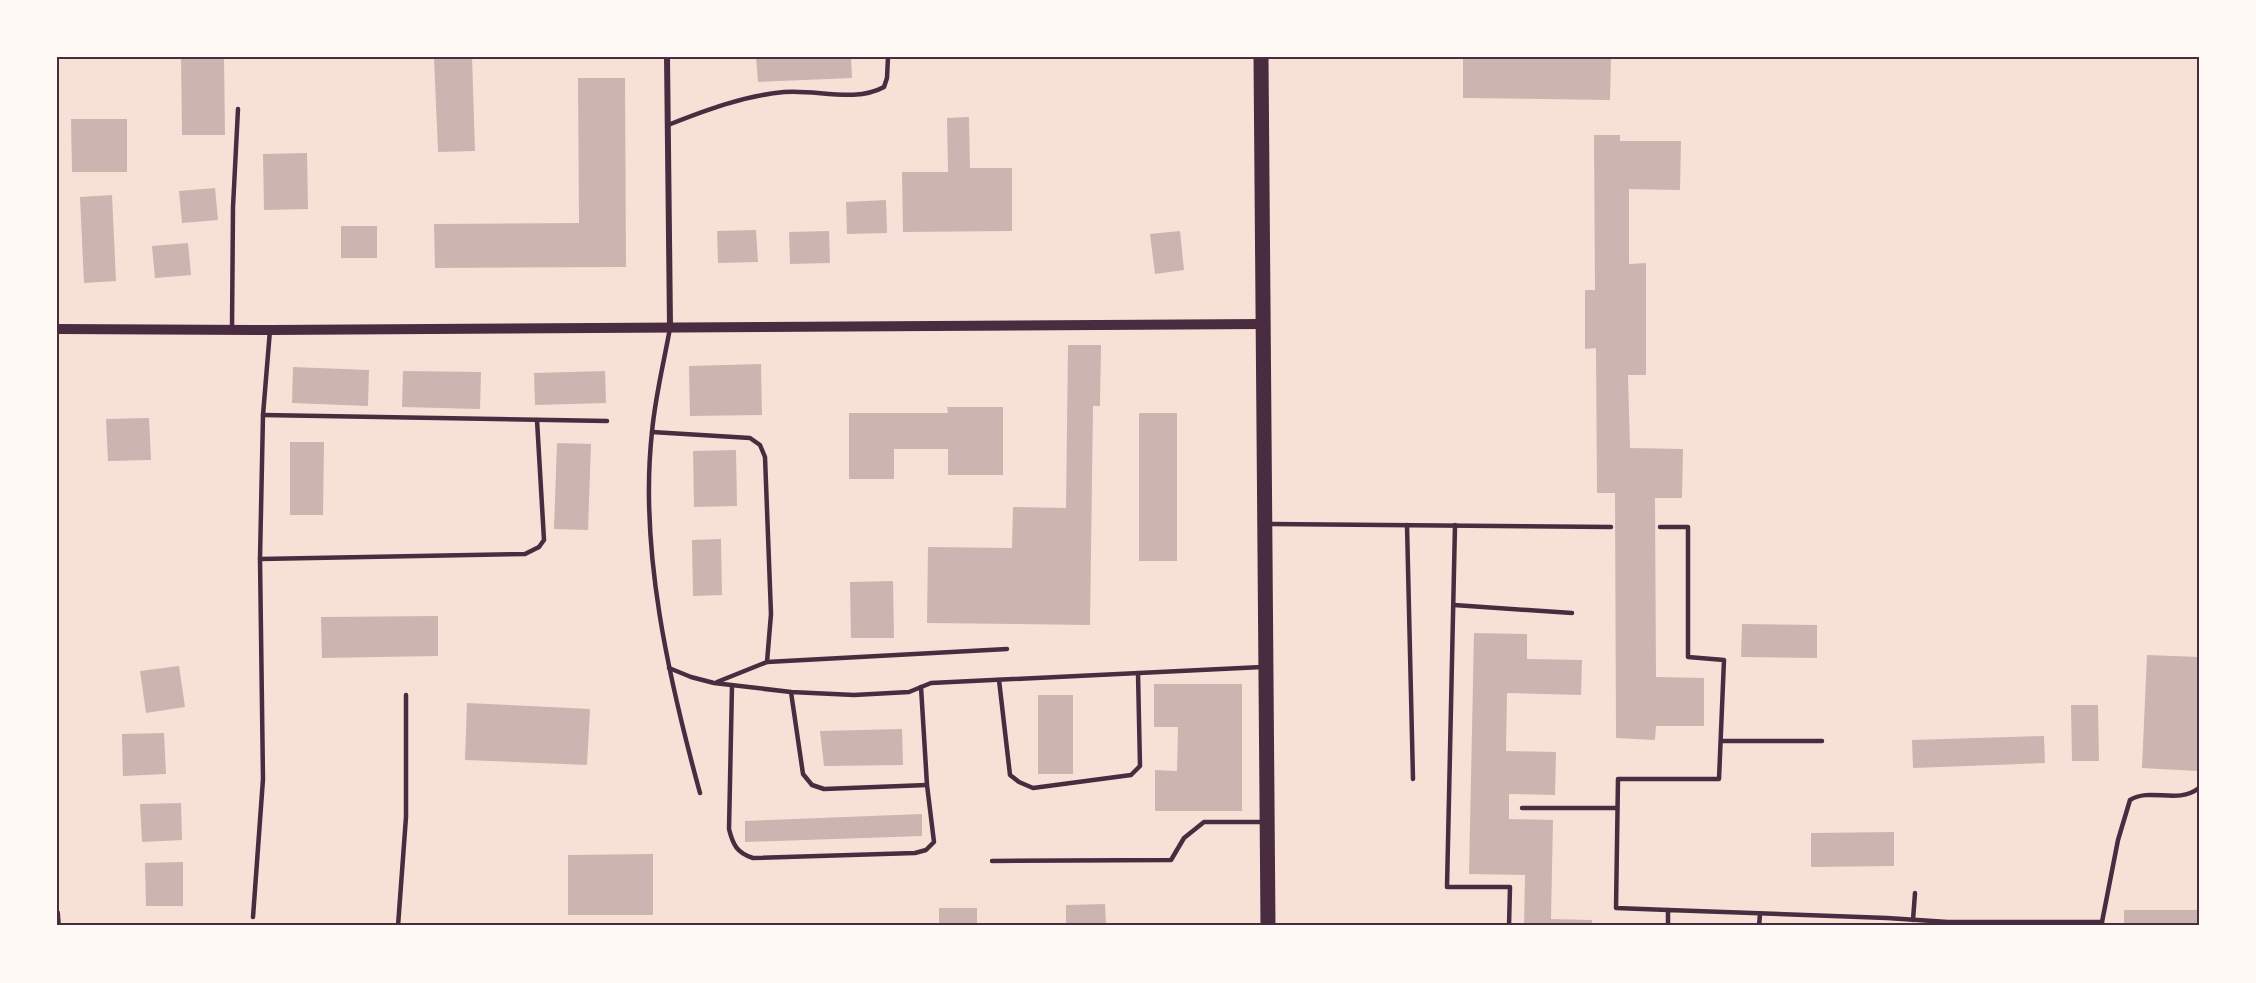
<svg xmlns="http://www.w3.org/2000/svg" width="2256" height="983" font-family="'Roboto Condensed',sans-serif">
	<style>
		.building { fill: #ccb4b1 }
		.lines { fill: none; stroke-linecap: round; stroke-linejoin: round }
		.service { stroke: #4a2c40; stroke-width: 4.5 }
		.minor { stroke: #4a2c40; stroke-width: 6 }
		.tertiary { stroke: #4a2c40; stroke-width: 10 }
		.primary { stroke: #4a2c40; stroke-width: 15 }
		.neatline { fill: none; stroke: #4a2c40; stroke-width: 2 }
	</style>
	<rect width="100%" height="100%" fill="#f7e1d7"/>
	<g class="building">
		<polygon points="181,57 224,57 225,135 182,135"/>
		<polygon points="434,57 472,57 475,151 438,152"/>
		<polygon points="756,57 851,57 852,78 758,82"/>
		<polygon points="1463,57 1611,57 1610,100 1463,98"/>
		<polygon points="578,78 625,78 626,267 435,268 434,224 579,223"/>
		<polygon points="969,117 970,168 1012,168 1012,231 903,232 902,172 948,172 947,118"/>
		<polygon points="71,119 127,119 127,172 72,172"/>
		<polygon points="1594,135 1620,135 1620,141 1681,141 1680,190 1629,189 1629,264 1646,263 1646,375 1628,375 1630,448 1683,449 1682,498 1655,498 1656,677 1704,678 1704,726 1656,726 1655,740 1616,738 1615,493 1597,493 1596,348 1585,349 1585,290 1595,290"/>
		<polygon points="307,153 308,209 264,210 263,154"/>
		<polygon points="215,188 218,220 182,223 179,191"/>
		<polygon points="112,195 116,281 84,283 80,197"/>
		<polygon points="886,200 887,233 847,234 846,202"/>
		<rect x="341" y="226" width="36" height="32"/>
		<polygon points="756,230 758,262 718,263 717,231"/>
		<polygon points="829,231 830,263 790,264 789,232"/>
		<polygon points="1180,231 1184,270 1155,274 1150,234"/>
		<polygon points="188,243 191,275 155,278 152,246"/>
		<polygon points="1068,345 1101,345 1100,406 1093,406 1090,625 927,623 928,547 1012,548 1013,507 1066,508"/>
		<polygon points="761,364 762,415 690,416 689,366"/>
		<polygon points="293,367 369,370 368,406 292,403"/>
		<polygon points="403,371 481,372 480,409 402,407"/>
		<polygon points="605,371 606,403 535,405 534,373"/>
		<polygon points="947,407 1003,407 1003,475 948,475 948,449 894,449 894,479 849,479 849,413 948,413"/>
		<rect x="1139" y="413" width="38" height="148"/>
		<polygon points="149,418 151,460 108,461 106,419"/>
		<polygon points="290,442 324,442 323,515 290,515"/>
		<polygon points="557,443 591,444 588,530 554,529"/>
		<polygon points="736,450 737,506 694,507 693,451"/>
		<polygon points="721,539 722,595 693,596 692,540"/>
		<polygon points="893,581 894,638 851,638 850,582"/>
		<polygon points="438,616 438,656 322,658 321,617"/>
		<polygon points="1742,624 1817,625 1817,658 1741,657"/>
		<polygon points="1474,633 1527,634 1527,659 1582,660 1581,695 1507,693 1506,751 1556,752 1555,795 1509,794 1509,819 1553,820 1551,919 1592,920 1592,926 1524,926 1525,875 1469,874"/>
		<polygon points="2147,655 2199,657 2197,771 2142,768"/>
		<polygon points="179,666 185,707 146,713 140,671"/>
		<polygon points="1154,684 1242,684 1242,811 1155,811 1155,770 1177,771 1178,727 1154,727"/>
		<rect x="1038" y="695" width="35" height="79"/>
		<polygon points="467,703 590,709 587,765 465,760"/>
		<polygon points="2071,705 2098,705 2099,761 2072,761"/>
		<polygon points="902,729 903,765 824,766 820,731"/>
		<polygon points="164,733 166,774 123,776 122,734"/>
		<polygon points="2044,736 2045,763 1913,768 1912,740"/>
		<polygon points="181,803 182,840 142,842 140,804"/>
		<polygon points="922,814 922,836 745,842 745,821"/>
		<polygon points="1894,832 1894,866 1811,867 1811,833"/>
		<polygon points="653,854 653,915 568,915 568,855"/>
		<polygon points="183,862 183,906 146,906 145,863"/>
		<polygon points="1105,904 1106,926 1066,926 1066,905"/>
		<rect x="939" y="908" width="38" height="18"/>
		<rect x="2124" y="910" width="75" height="16"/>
	</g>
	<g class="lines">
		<g class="service">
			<path d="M 668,125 C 706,110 743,96 784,92 C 816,89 855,103 884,87 L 887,78 L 888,57"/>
			<path d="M 670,328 C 664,362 655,397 652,432 C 639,549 669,680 700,793"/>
			<polyline points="232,329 233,207 238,109"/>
			<polyline points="263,415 607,421"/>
			<polyline points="652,432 750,438 760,445 765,457 771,614 767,662"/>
			<polyline points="1266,524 1611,527"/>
			<polyline points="1407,525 1413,779"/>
			<polyline points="1455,525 1447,887 1510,887 1509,926"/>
			<polyline points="1660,527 1688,527 1688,657 1724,660 1719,779 1618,779 1616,908 1668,910"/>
			<polyline points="260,559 525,554 539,547 544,540 537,420"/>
			<polyline points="1454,605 1572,613"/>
			<polyline points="669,668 691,677 714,683 791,692 854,695 909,692 931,683 1262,667"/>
			<polyline points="999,680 1010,775 1019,782 1033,788 1131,775 1140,766 1138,673"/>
			<polyline points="717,682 767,662 1007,649"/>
			<path d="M 732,686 L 729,829 C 733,845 737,853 753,858 L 915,853 L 926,850 L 934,842 L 927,785 L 921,687"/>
			<polyline points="791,692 803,774 812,785 824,789 927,785"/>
			<polyline points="1721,741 1822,741"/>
			<polyline points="1522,808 1617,808"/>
			<polyline points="992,861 1171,860 1184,838 1204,822 1266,822"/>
			<polyline points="253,917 263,779 260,559 263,415 270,330"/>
			<polyline points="1913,920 1915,893"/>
			<path d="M 2102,922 L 2118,840 L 2130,800 C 2151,787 2177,805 2199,788"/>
			<polyline points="398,926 406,817 406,695"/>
			<polyline points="1668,926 1668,910 1887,918 1948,922 2102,922 2102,926"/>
			<polyline points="1759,926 1760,914"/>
		</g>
		<g class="minor">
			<polyline points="667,57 670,326"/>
			<polyline points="57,913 58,926"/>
		</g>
		<polyline class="tertiary" points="57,329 270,330 1262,324"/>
		<polyline class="primary" points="1261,57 1268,926"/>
	</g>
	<rect width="2256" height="983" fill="none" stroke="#fffaf5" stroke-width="117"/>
	<rect x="58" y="58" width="2140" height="866" class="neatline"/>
</svg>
